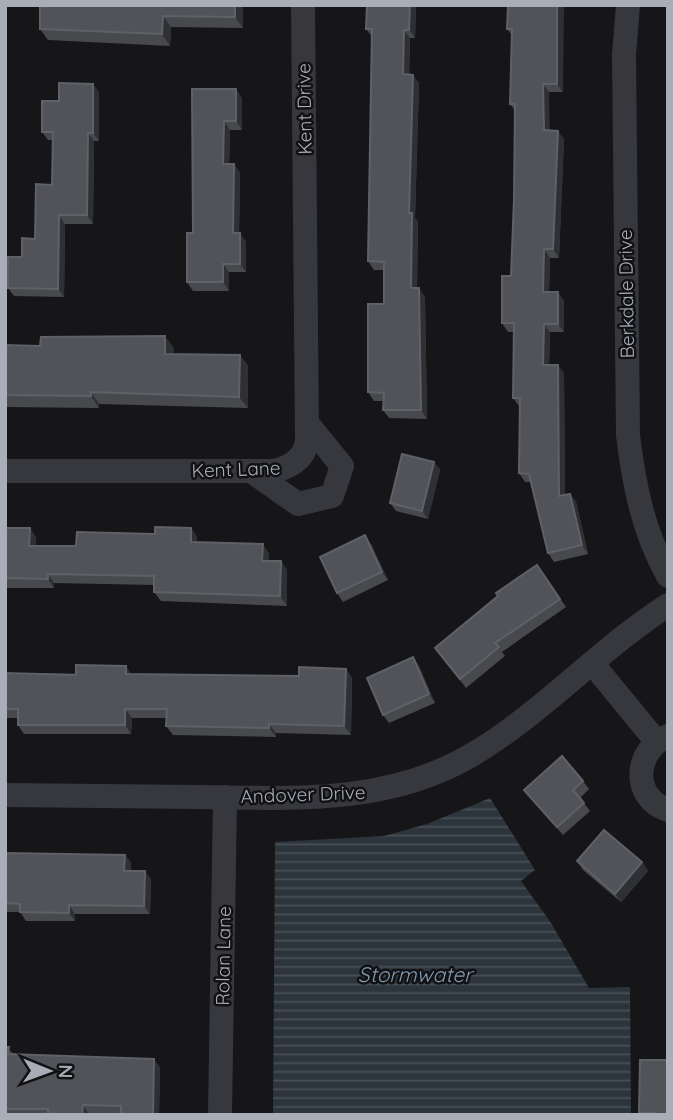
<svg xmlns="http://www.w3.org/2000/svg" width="673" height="1120" font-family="Quicksand,sans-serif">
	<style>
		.water { fill: url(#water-rules) }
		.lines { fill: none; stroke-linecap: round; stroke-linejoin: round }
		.street { stroke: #37383d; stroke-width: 24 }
		.wall { fill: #47494d }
		.shaded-wall { fill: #2f3033 }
		.building { fill: #525359; stroke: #5f6168; stroke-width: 2 }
		.labels { text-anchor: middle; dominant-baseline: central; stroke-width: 5; stroke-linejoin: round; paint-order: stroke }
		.street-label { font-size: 19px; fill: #a8adb8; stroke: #111113 }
		.water-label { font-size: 21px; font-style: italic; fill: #7f9bb3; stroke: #111113 }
	</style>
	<defs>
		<pattern id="water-rules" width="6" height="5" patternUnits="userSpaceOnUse" patternTransform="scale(1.75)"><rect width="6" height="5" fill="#2c353c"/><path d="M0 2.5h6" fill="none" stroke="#485056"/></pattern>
	</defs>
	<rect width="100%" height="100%" fill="#161618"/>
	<polygon class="water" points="490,798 535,870 521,881 551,923 589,988 630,987 631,1115 273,1115 275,842 384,836 427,824"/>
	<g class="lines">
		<g class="street">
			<path d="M 628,5 L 624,55 L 628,435 C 634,485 643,531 668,576"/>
			<path d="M 5,471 L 274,471 C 292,467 307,457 307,437 L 303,5"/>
			<polyline points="251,471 298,504 332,496 342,466 307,423"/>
			<polyline points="592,663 656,741"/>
			<path d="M 668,736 C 634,750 631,798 668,810"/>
			<path d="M 5,795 C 69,796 132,796 196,797 C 291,798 385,805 470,756 C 542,714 598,650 668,605"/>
			<polyline points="220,1115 225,797"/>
		</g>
	</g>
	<g class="wall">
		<polygon points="243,5 243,28 171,27 170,46 48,40 40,29"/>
		<polygon points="416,5 415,38 410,38 409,75 419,83 415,218 418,222 417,288 425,297 427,419 389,418 383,410 383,401 374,401 368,392 384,304 384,270 374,270 368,261 372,37 366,29"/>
		<polygon points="508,5 563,92 549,92 549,131 564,139 559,258 550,258 549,292 564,301 564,332 550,332 549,365 564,373 565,495 570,494 576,502 588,554 554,562 548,553 531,482 525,482 519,473 520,406 519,406 513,398 514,332 508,332 502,323 511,276 514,199 515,111 510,104 512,35 507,29"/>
		<polygon points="192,89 242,98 242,130 230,130 229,164 234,164 240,173 239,233 246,242 246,272 229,272 229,291 193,291 187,282 193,233"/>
		<polygon points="99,92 99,141 94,141 93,224 65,224 64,297 14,296 8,288 22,257 35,239 52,185 53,140 48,140 42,132 59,101"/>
		<polygon points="5,345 174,348 173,354 240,355 248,366 248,408 99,404 99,408 5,407"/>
		<polygon points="434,462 440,470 428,519 396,511 390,503"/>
		<polygon points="5,528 30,528 36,538 36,546 76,546 191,528 197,537 197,542 269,553 269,561 281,561 287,570 287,606 161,601 154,592 154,585 54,583 54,588 5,588"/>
		<polygon points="371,544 388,580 343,602 337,593"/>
		<polygon points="537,565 566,607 502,652 505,656 466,688 435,648"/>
		<polygon points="413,657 419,666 435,703 389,723 383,715"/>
		<polygon points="346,669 352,678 351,735 276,733 276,737 173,735 166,726 166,718 132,718 131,734 24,734 18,725 18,718 5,718 5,673 299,676"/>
		<polygon points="583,781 589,789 580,798 590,811 563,835 530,798 524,790"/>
		<polygon points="5,853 125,855 131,863 131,871 151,879 150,914 75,914 75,921 26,921 20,912 5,912"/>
		<polygon points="577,861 642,862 648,871 621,902 583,870"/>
		<polygon points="5,1047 14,1054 160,1067 159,1115 89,1114 5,1115"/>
		<polygon points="668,1060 668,1115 641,1115 639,1113"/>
	</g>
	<g class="shaded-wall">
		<polygon points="235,5 243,5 243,28 235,17"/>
		<polygon points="410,5 416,5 415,38 409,30"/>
		<polygon points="557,5 564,5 563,92 557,84"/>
		<polygon points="163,16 171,27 170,46 162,34"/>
		<polygon points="404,30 410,38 409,83 403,74"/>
		<polygon points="413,75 419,83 415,218 418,222 417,296 411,288 409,213"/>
		<polygon points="93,84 99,92 99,141 93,133"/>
		<polygon points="543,84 549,92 550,139 544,130"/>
		<polygon points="236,89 242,98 242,130 236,121"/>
		<polygon points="224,121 230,130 229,173 223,164"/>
		<polygon points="558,131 564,139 559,258 553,249"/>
		<polygon points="88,133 94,141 93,224 87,215"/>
		<polygon points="234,164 240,173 239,242 233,233"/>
		<polygon points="59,215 65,224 64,297 58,289"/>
		<polygon points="240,233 246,242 246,272 240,264"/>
		<polygon points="544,249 550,258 549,300 543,292"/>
		<polygon points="223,264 229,272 229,291 223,282"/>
		<polygon points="419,288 425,297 427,419 421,410"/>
		<polygon points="558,292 564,301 564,332 558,324"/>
		<polygon points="544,324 550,332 549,373 543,365"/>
		<polygon points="165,336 174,348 173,365 165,354"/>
		<polygon points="240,355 248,366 248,408 239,397"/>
		<polygon points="558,365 564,373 565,505 559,496"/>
		<polygon points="91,392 99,404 99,408 91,396"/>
		<polygon points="434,462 440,470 428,519 422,511"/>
		<polygon points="570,494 576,502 588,554 582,545"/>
		<polygon points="30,528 36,538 36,555 29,546"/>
		<polygon points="191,528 197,537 197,552 191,542"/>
		<polygon points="365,535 371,544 388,580 382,572"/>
		<polygon points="263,544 269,553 269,570 262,561"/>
		<polygon points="281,561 287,570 287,606 280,596"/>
		<polygon points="48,574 54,583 54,588 48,579"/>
		<polygon points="413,657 419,666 435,703 429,694"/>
		<polygon points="126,666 132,675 126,674"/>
		<polygon points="346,669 352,678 351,735 344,726"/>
		<polygon points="125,709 132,718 131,734 125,725"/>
		<polygon points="269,724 276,733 276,737 269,728"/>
		<polygon points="125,855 131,863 130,879 124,871"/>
		<polygon points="642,862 648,871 621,902 615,894"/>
		<polygon points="145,871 151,879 150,914 144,906"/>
		<polygon points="69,905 75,914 75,921 69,913"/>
		<polygon points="154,1059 160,1067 159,1115 153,1115"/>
		<polygon points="83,1105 89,1114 89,1115 82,1115"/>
	</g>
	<g class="building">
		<polygon points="40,5 235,5 235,17 163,16 162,34 40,29"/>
		<polygon points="367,5 410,5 409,30 404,30 403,74 413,75 409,213 412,213 411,288 419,288 421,410 383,410 384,393 368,392 368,304 384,304 384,262 368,261 372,29 366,29"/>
		<polygon points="508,5 557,5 557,84 543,84 544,130 558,131 553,249 544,249 543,292 558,292 558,324 544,324 543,365 558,365 559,496 570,494 582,545 548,553 529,474 519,473 520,398 513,398 514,323 502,323 502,276 511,276 514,199 515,104 510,104 512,29 507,29"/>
		<polygon points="59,83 93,84 93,133 88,133 87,215 59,215 58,289 8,288 8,257 22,257 22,238 35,239 36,184 52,185 53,132 42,132 42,101 59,101"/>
		<polygon points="192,89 236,89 236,121 224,121 223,164 234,164 233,233 240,233 240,264 223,264 223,282 187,282 187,233 193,233"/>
		<polygon points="165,336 165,354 240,355 239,397 91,392 91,396 5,395 5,345 40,346 41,337"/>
		<polygon points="402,454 434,462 422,511 390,503"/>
		<polygon points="155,527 191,528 191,542 263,544 262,561 281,561 280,596 154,592 154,576 48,574 48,579 5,578 5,528 30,528 29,546 76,546 77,532 155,534"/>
		<polygon points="365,535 382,572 337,593 320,557"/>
		<polygon points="537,565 560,599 495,643 499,647 460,679 435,648 498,596 496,593"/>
		<polygon points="413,657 429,694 383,715 367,678"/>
		<polygon points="76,665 126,666 126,674 299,676 299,667 346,669 344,726 269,724 269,728 166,726 167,709 125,709 125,725 18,725 18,709 5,709 5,673 76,675"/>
		<polygon points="562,756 583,781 573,790 584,803 557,827 524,790"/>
		<polygon points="604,830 642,862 615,894 577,861"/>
		<polygon points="5,853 125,855 124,871 145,871 144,906 69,905 69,913 20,912 20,904 5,903"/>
		<polygon points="5,1047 9,1047 8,1054 154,1059 153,1115 121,1115 121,1106 83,1105 82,1115 48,1115 48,1109 5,1109"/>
		<polygon points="640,1060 668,1060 668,1115 655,1115 655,1113 639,1113"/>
	</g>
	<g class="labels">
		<g class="street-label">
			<text transform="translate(304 109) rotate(-91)">Kent Drive</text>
			<text transform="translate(626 294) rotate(-91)">Berkdale Drive</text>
			<text transform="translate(236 469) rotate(-2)">Kent Lane</text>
			<text transform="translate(303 794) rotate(-2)">Andover Drive</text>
			<text transform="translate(223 956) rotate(-89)">Rolan Lane</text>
		</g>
		<g class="water-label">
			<text x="415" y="974">Stormwater</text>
		</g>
	</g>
	<rect width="673" height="1120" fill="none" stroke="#a8adb8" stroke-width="14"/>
	<g transform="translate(49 1071) rotate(91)" stroke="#111113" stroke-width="5" paint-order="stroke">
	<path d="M0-5L12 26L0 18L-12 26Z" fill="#a8adb8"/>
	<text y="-10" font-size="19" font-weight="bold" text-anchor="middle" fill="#a8adb8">N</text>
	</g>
</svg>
